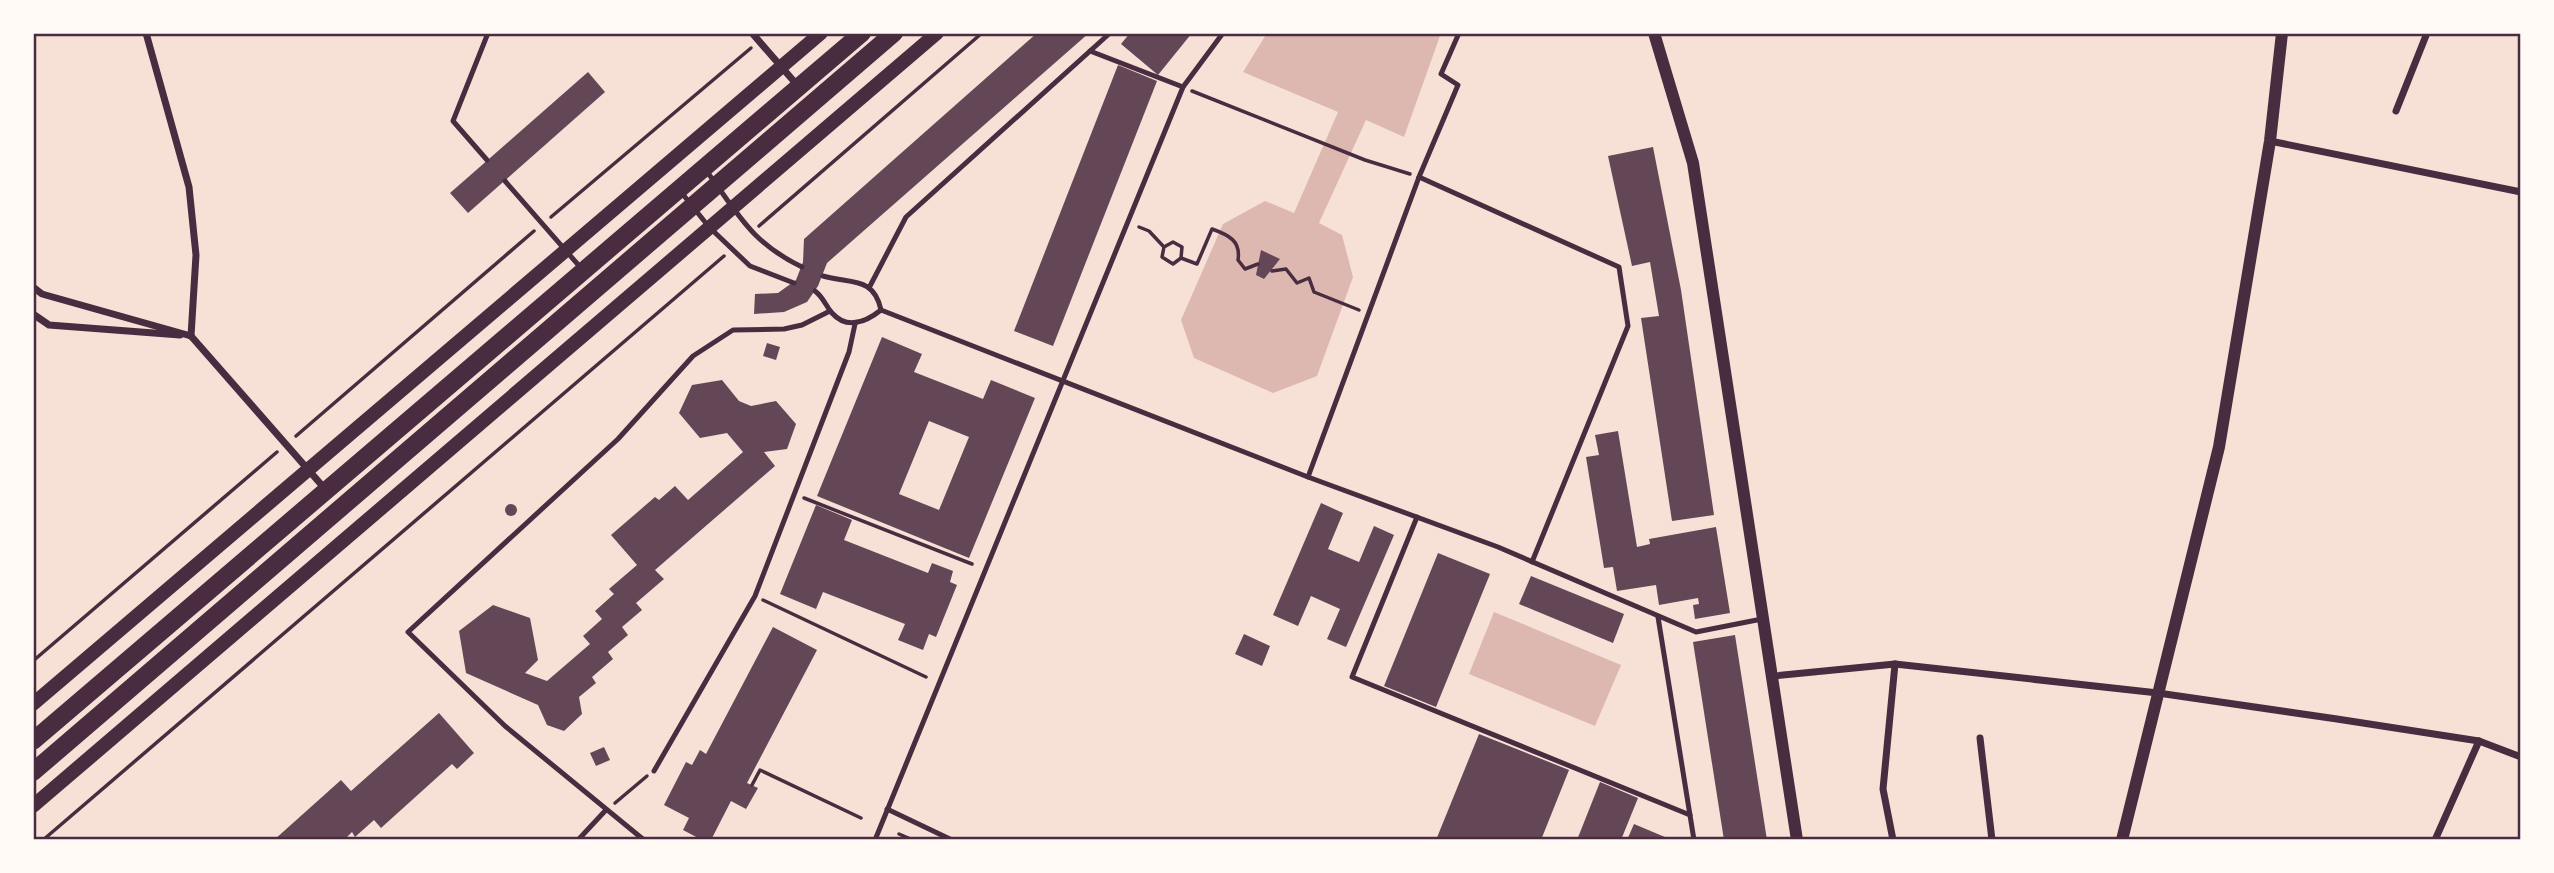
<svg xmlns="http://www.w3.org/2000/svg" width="2554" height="873" font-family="'Varela Round',sans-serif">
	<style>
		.water { fill: #dcb8b0 }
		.building { fill: #644757; fill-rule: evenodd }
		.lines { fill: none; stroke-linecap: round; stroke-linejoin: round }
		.path { stroke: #4a2c40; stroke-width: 3.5 }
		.service { stroke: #4a2c40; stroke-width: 5 }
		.minor { stroke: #4a2c40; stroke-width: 7 }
		.tertiary { stroke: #4a2c40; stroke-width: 12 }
		.secondary { stroke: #4a2c40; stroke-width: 14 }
		.primary { stroke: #4a2c40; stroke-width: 18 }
		.neatline { fill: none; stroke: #4a2c40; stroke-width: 2.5 }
	</style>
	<rect width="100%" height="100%" fill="#f7e1d7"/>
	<g class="water">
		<polygon points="1267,33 1441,33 1404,137 1366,120 1319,223 1342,235 1353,277 1317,376 1273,393 1194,358 1181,320 1223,224 1265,201 1294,213 1338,112 1243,72"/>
		<polygon points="1494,612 1621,665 1595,726 1469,674"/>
	</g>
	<g class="building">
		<polygon points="1037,33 1089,33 827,263 818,286 807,302 784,312 754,314 755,294 778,293 796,280 803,262 804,239"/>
		<polygon points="1130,33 1192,33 1158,75 1121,44"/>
		<polygon points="1118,65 1157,81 1053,346 1014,331"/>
		<polygon points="588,72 605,92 468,213 450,193"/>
		<polygon points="1653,147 1681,290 1714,515 1672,521 1641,318 1659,316 1650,262 1632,266 1608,156"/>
		<polygon points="1261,250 1280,259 1264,279 1256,275"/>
		<path d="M 882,337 L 922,354 L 914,372 L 983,399 L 991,380 L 1035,398 L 969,558 L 817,496 ZM 929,421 L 969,437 L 939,510 L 899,494 Z"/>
		<polygon points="767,343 780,347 776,360 763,356"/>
		<polygon points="722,380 739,401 751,406 776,401 796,424 787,449 764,452 775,466 655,570 664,579 636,603 642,610 622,627 628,635 608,652 613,659 592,677 596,683 579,697 582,714 564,731 547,725 538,705 466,673 459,631 493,605 530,618 538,660 525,673 547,681 590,644 583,636 602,619 595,611 614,594 609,589 637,565 611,535 655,497 659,500 675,486 688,500 743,452 727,433 700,438 679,413 692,385"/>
		<polygon points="1618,431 1637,547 1650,544 1649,539 1716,527 1730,613 1695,619 1693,605 1699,604 1698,598 1659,605 1656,585 1617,591 1613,567 1604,568 1586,457 1599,455 1595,435"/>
		<polygon points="1321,503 1343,513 1328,549 1359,562 1374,526 1394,535 1346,647 1327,639 1340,609 1311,596 1298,626 1273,615"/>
		<circle cx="511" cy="510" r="6"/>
		<polygon points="816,505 852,520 844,540 928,573 932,563 953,571 950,582 957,585 936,637 929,634 923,650 898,640 905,624 823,592 816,609 780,594"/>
		<polygon points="1438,553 1490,574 1436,707 1384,686"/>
		<polygon points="1531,576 1624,614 1613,643 1519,604"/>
		<polygon points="773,627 817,650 747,783 758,788 746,809 731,801 711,840 702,840 683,830 689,818 664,805 686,762 692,765 700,750 706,754"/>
		<polygon points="1244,634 1270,646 1262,666 1235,654"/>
		<polygon points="1735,635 1767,840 1724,840 1693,642"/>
		<polygon points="439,713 474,753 457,769 452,764 381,828 374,820 355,837 352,832 344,840 274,840 341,780 351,791"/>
		<polygon points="1479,734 1569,770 1541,840 1436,840"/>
		<polygon points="604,747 610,760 596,766 590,753"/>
		<polygon points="1600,782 1638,798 1621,840 1577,840"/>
		<polygon points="1634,824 1672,840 1627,840"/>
	</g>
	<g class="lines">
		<g class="path">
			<polyline points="1192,91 1365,160 1410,174"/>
			<polyline points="551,217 751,48"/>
			<polyline points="759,226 982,33"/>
			<polyline points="1139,227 1149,231 1164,247"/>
			<polygon points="1173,242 1182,247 1181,258 1173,264 1162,257 1164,247"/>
			<path d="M 1181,258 L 1197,264 L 1212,229 C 1229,235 1241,241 1238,260 L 1245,269 L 1258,264"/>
			<polyline points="1272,271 1286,269 1297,283 1309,278 1314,292 1359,310"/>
			<polyline points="296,436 534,231"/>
			<polyline points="804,498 972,564"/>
			<polyline points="763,600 926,677"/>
			<polyline points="33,661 277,452"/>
			<polyline points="752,785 760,770 861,818"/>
			<polyline points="615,803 647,776"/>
			<polyline points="899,834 913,840"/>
			<polyline points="43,840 724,256"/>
		</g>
		<g class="service">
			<polyline points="1090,51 1183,87"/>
			<polyline points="487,160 453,121 488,33"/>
			<path d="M 705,169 C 738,213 750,242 802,267"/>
			<polyline points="1419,177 1619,267 1628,326 1532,562"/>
			<polyline points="505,181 581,268"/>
			<polyline points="681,192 709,227 750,266 794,283"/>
			<path d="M 823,276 C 850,284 874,276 881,310"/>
			<polyline points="870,286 906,217 1110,33"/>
			<path d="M 815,291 C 824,298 825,305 832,313 C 847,330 866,322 881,310"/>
			<polyline points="881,310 1308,477 1498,547 1696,632 1762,619"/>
			<polyline points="1308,477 1419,177 1458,85 1441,74 1459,33"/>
			<polyline points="1417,517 1352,677 1690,815"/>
			<polyline points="1658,617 1694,840"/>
			<polyline points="654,771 755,596 849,352 855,324"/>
			<polyline points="887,809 952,840"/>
			<polyline points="578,840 605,811"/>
			<polyline points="644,840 505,726 408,632 618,439 693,356 733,330 784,329 802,325 830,311"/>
			<polyline points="875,840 1183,87 1223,33"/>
		</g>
		<g class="minor">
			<polyline points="146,33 189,187 196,255 191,336"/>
			<polyline points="752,33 798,86"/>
			<polyline points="2396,111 2427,33"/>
			<polyline points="2270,141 2521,192"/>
			<polyline points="33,287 42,294 191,336 326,490"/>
			<polyline points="33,314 49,325 180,335"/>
			<polyline points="1774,676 1895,664 2158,693 2337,719 2479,741 2521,757"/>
			<polyline points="1980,738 1992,840"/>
			<polyline points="1893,840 1883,789 1895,664"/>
			<polyline points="2435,840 2479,741"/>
		</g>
		<g class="tertiary">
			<polyline points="1654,33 1693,163 1797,840"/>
			<polyline points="2122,840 2219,447 2270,141 2282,33"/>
		</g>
		<g class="secondary">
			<polyline points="33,704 821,33"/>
			<polyline points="33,806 937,33"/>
		</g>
		<g class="primary">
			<polyline points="33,741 862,33"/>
			<polyline points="33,772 894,33"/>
		</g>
	</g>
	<rect width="2554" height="873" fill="none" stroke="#fffaf5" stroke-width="70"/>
	<rect x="35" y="35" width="2484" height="803" class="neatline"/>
</svg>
